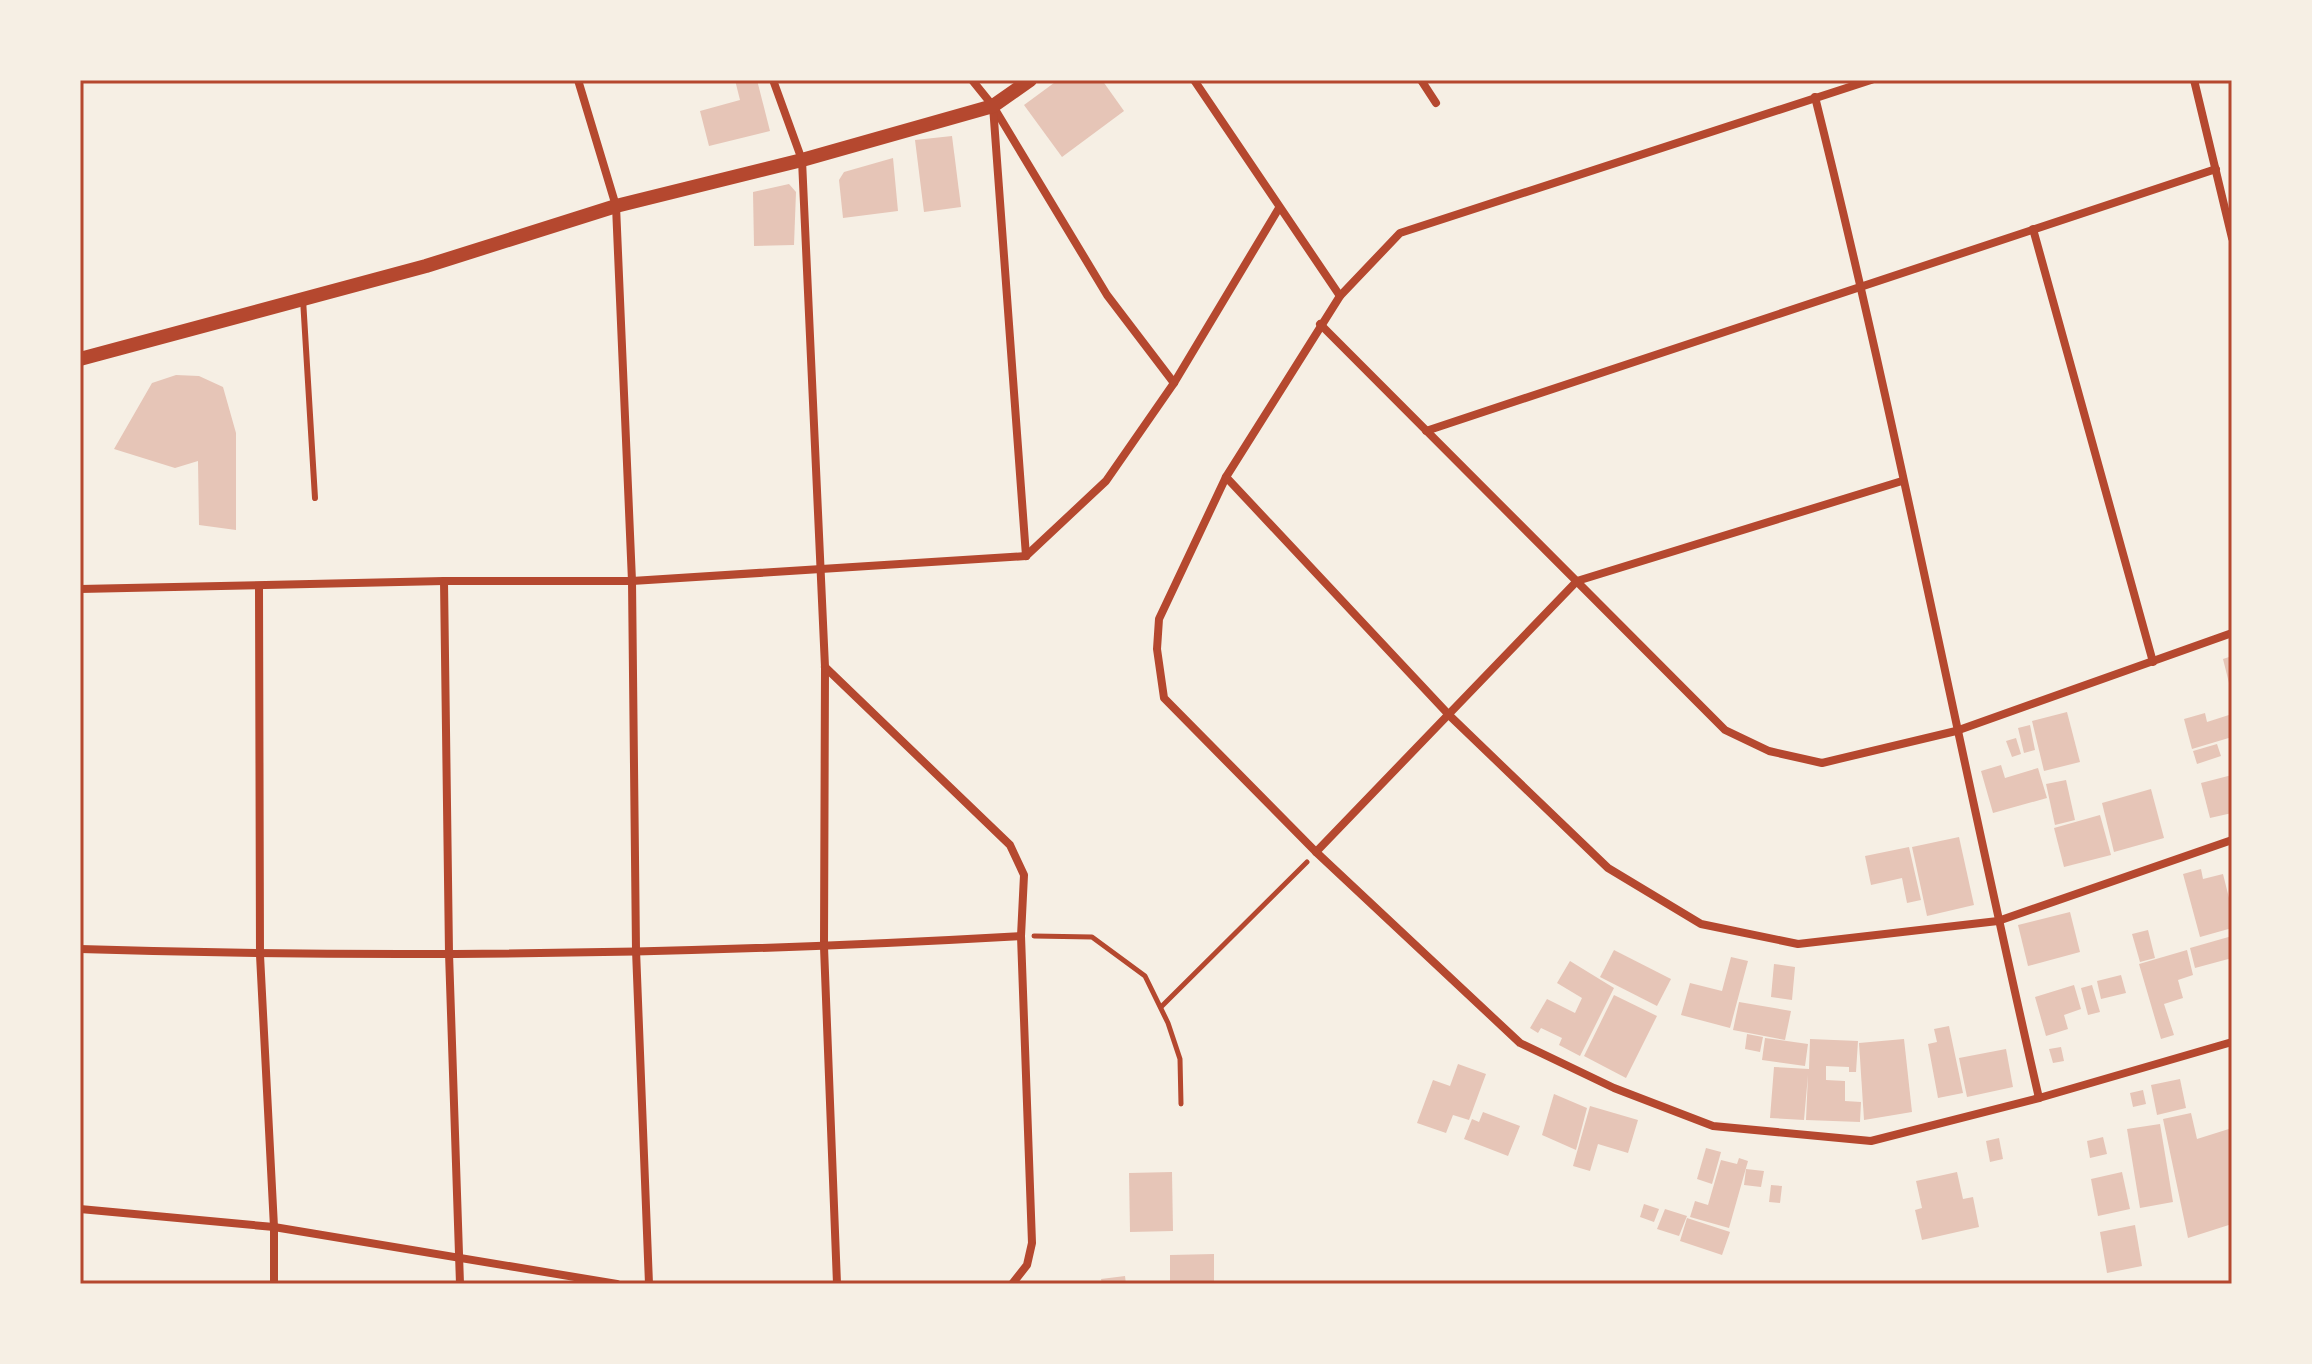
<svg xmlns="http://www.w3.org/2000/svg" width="2312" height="1364" font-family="Poppins,sans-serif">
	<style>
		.building { fill: #e6c5b7 }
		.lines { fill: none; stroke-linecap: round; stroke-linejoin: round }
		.path { stroke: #b5482f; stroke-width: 5 }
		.service { stroke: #b5482f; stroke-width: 6 }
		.minor { stroke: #b5482f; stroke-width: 8 }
		.tertiary { stroke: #b5482f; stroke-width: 14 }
		.neatline { fill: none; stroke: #b5482f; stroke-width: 3 }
	</style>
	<rect width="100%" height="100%" fill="#f6efe4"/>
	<g class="building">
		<polygon points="735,80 757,80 770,131 709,146 700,111 740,100"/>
		<polygon points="1058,80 1102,80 1124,111 1062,157 1024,105"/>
		<polygon points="952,136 961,207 924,212 915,140"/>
		<polygon points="893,158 898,211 843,218 839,180 844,172"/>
		<polygon points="789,184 796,192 794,245 754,246 753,192"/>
		<polygon points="176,375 199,376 223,387 236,433 236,530 199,525 198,461 175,468 114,449 152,383"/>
		<polygon points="2232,656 2232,691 2231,691 2223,659"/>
		<polygon points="2067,712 2080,762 2044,771 2032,721"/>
		<polygon points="2205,713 2207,722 2232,714 2232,737 2192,749 2184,719"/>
		<polygon points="2030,725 2035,750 2024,753 2018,728"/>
		<polygon points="2016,738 2021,754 2012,757 2006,741"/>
		<polygon points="2217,744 2221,756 2197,764 2193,751"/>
		<polygon points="2001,765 2005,778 2038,768 2047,798 1993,813 1981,771"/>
		<polygon points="2232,775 2232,813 2210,818 2201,783"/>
		<polygon points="2066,780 2075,820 2055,825 2046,784"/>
		<polygon points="2151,789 2164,838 2114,852 2102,803"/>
		<polygon points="2100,815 2111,855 2064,867 2054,828"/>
		<polygon points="1959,837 1974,905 1927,916 1912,847"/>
		<polygon points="1909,847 1921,900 1907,903 1902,878 1871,885 1865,856"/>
		<polygon points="2201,869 2203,879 2223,874 2232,910 2232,928 2200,937 2183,874"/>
		<polygon points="2070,912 2080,952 2028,966 2018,925"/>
		<polygon points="2148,930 2155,958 2140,962 2132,934"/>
		<polygon points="2232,936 2232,958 2195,968 2190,948"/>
		<polygon points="1614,950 1671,979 1657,1006 1600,977"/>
		<polygon points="2187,950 2193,975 2178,980 2183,998 2164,1004 2174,1035 2161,1039 2139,964"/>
		<polygon points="1731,957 1748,961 1730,1028 1681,1015 1690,983 1722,991"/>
		<polygon points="1570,961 1614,988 1580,1056 1559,1045 1562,1038 1541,1028 1538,1033 1530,1028 1547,999 1575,1013 1582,998 1557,983"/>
		<polygon points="1774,964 1795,967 1792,1000 1771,997"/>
		<polygon points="2121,975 2126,993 2101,999 2097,981"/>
		<polygon points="2074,985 2081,1009 2064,1015 2068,1029 2046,1036 2035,997"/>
		<polygon points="2092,985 2100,1012 2088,1015 2081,988"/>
		<polygon points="1614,995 1657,1016 1626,1078 1584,1056"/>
		<polygon points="1739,1002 1791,1011 1785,1040 1733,1030"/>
		<polygon points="1949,1026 1963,1093 1938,1098 1928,1044 1937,1042 1934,1029"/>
		<polygon points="1747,1034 1763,1037 1760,1052 1745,1049"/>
		<polygon points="1765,1038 1808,1044 1805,1066 1762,1060"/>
		<polygon points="1810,1039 1858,1041 1856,1072 1849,1072 1849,1067 1826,1066 1826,1080 1845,1081 1845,1101 1861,1102 1860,1122 1806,1120 1808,1075 1804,1120 1770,1118 1774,1067 1809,1069"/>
		<polygon points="1904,1039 1912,1112 1864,1120 1859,1043"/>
		<polygon points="2061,1047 2064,1061 2053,1063 2049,1049"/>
		<polygon points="2006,1049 2013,1087 1967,1097 1959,1058"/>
		<polygon points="1458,1064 1486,1074 1469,1120 1453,1115 1446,1133 1417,1123 1433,1080 1450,1086"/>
		<polygon points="2180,1079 2186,1108 2157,1115 2151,1085"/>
		<polygon points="2143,1090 2146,1104 2133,1107 2130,1093"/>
		<polygon points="1554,1094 1587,1108 1576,1150 1542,1135"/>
		<polygon points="1590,1106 1638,1120 1628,1153 1598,1144 1590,1171 1573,1166"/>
		<polygon points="1483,1112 1520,1126 1508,1156 1464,1139 1472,1119 1479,1122"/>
		<polygon points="2191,1113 2197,1139 2232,1128 2232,1224 2188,1238 2163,1119"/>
		<polygon points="2160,1124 2173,1202 2140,1208 2127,1129"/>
		<polygon points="2103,1137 2107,1154 2090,1158 2087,1141"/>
		<polygon points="1999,1138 2003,1159 1990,1162 1986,1141"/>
		<polygon points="1706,1148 1721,1152 1712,1184 1697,1179"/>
		<polygon points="1739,1158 1748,1161 1729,1228 1690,1217 1695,1201 1708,1205 1721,1160 1737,1164"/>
		<polygon points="1746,1169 1764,1171 1761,1187 1744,1185"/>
		<polygon points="1172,1172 1173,1231 1130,1232 1129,1173"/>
		<polygon points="1957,1172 1963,1199 1973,1197 1979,1227 1922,1240 1915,1210 1922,1208 1916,1181"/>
		<polygon points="2122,1172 2130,1209 2098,1216 2091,1179"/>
		<polygon points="1771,1185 1782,1186 1780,1203 1769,1202"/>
		<polygon points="1644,1204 1659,1209 1654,1222 1640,1217"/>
		<polygon points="1665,1209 1687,1216 1679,1236 1657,1229"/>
		<polygon points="1687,1218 1730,1232 1722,1255 1680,1241"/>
		<polygon points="2135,1225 2142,1266 2107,1273 2100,1232"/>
		<polygon points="1214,1254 1214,1284 1170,1284 1170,1255"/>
		<polygon points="1125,1276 1126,1284 1102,1284 1101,1279"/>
	</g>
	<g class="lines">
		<g class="path">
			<polyline points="1034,936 1092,937 1145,976 1168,1023 1180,1059 1181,1104"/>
			<polyline points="1161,1007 1307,862"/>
		</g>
		<polyline class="service" points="303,299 315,498"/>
		<g class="minor">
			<polyline points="578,80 616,206 632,581 636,950 649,1284"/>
			<polyline points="773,80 802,160 825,667 824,947 837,1284"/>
			<polyline points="972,80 993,106 1107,295 1174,383"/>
			<polyline points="1194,80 1340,296"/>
			<polyline points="1421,80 1436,103"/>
			<polyline points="1871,80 1400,233 1340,296 1226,477 1159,619 1157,649 1164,698 1316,852 1520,1043 1614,1088 1713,1126 1871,1141 2039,1098 2232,1042"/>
			<polyline points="2194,80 2232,238"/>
			<path d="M 1815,97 C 1898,429 1962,765 2039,1098"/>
			<polyline points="993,106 1026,556"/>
			<polyline points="2033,229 2153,662"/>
			<polyline points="1320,324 1725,730 1769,751 1822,763 1956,731 2232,633"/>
			<polyline points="1426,431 2216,169"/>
			<polyline points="1226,477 1450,716 1608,868 1701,924 1798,944 1998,921 2232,840"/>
			<polyline points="1026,556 1106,481 1174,383 1279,208"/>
			<polyline points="444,581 449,953 460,1284"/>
			<polyline points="259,587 260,955 274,1227 274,1284"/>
			<polyline points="80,589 444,581 632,581 1026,556"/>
			<polyline points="825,667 1010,845 1024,875 1021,936 1032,1243 1027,1265 1012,1284"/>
			<polyline points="1316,852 1577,581 1902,481"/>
			<path d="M 80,949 C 394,959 708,954 1021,936"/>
			<polyline points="80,1209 274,1227 617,1284"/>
		</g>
		<polyline class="tertiary" points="80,359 426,266 616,206 802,160 993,106 1030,80"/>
	</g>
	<rect width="2312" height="1364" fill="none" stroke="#f6efe4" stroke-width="164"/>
	<rect x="82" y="82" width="2148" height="1200" class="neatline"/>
</svg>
